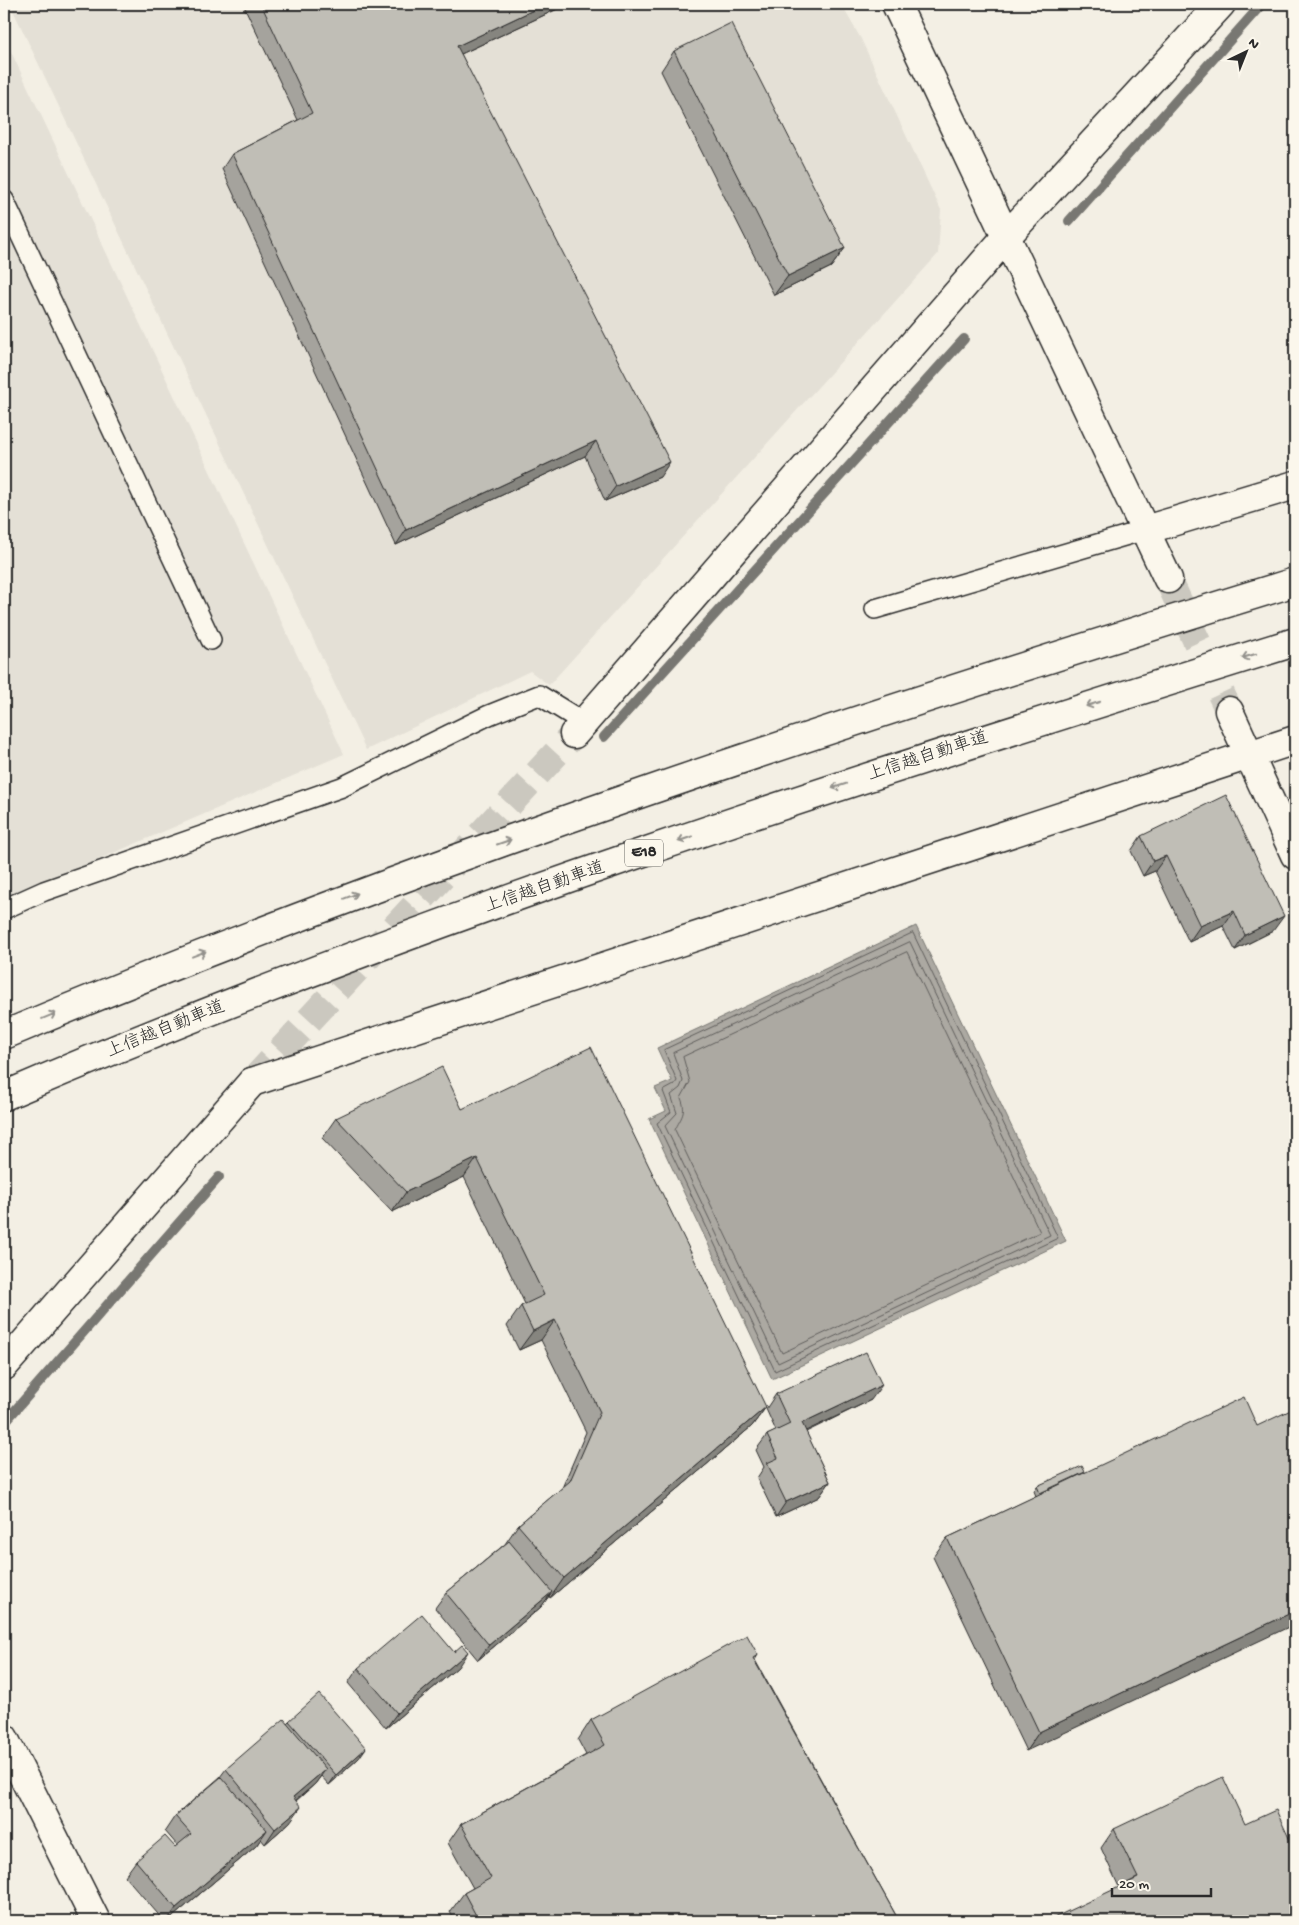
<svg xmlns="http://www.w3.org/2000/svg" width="1299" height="1925" font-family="'Gochi Hand','Klee One',sans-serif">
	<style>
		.built { fill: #e4e0d6 }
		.water { fill: #aca9a2; stroke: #787772 }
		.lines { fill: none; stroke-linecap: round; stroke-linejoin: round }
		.shore { stroke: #5f5d5b; stroke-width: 1 }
		.stream { stroke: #787772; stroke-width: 10 }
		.tertiary-tunnel { stroke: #cbc8bf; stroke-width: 28; stroke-dasharray: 28 14; stroke-linecap: butt }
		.service-casing { stroke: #2b2b2b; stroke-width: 22 }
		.minor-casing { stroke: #2b2b2b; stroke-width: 31 }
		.tertiary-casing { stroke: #2b2b2b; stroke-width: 31 }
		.motorway-casing { stroke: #2b2b2b; stroke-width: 31 }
		.service { stroke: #fbf7ec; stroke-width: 19 }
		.minor { stroke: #fbf7ec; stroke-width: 28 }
		.tertiary { stroke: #fbf7ec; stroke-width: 28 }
		.motorway { stroke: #fbf7ec; stroke-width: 28 }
		.wall { fill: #a5a39d; stroke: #2b2b2b }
		.shaded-wall { fill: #86857f; stroke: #2b2b2b }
		.building { fill: #c0beb6; stroke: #2b2b2b }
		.oneway { stroke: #93918c }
		.labels { text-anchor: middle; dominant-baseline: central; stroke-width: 4.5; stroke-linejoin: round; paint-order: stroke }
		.shield { fill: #fbf7ec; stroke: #696865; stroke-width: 1 }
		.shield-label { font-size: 16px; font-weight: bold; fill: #2b2b2b }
		.street-label { font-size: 18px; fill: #2b2b2b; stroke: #fbf7ec }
	</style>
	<rect width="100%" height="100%" fill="#f3efe4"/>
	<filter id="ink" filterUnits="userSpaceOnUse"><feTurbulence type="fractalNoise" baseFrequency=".02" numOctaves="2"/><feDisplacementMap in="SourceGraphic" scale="10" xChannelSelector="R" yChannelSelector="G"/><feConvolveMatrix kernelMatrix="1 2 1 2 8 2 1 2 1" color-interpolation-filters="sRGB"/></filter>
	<g filter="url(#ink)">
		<g class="built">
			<polygon points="10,4 841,4 861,39 941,210 938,254 549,685 530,671 366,750"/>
			<polygon points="4,37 344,754 4,900"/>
		</g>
		<polygon class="water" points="916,926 1066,1241 772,1379 649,1119 666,1111 655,1088 672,1081 657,1048"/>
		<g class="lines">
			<g class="shore">
				<polygon points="913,933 1058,1238 775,1371 657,1123 671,1112 663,1091 674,1085 677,1081 664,1050"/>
				<polygon points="910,942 1050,1235 778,1363 665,1126 677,1113 671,1095 680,1088 683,1081 673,1053"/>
				<path d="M 907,952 L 1040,1232 L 782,1353 L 675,1130 C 681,1117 687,1113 681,1098 L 690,1082 L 683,1057 Z"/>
			</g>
			<g class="stream">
				<polyline points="1069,221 1262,4"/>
				<polyline points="604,737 964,339"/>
				<polyline points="4,1423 219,1177"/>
			</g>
			<g class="tertiary-tunnel">
				<polyline points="1168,579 1229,711"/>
				<polyline points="252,1082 574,734"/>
			</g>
			<defs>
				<g id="service">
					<polyline points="4,200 211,640"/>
					<polyline points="875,609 1145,530"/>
					<polyline points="4,909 44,891 342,787 489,715 539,695 583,722"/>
				</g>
				<g id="minor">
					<polyline points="1145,530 1295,485"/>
					<polyline points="252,1082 1295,740"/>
				</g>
				<g id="tertiary">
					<polyline points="896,4 1168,579"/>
					<polyline points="1229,711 1295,855"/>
					<polyline points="574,734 1006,237 1221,4"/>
					<polyline points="4,1366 252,1082"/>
					<polyline points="4,1738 96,1921"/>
				</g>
				<g id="motorway">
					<path d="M 4,1035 C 425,858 859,716 1295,582"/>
					<path d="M 4,1096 C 423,916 860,777 1295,642"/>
				</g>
			</defs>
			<use href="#service" class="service-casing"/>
			<use href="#minor" class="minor-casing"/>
			<use href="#tertiary" class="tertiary-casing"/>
			<use href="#motorway" class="motorway-casing"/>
			<use href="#service" class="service"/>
			<use href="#minor" class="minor"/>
			<use href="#tertiary" class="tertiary"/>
			<use href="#motorway" class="motorway"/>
		</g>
		<g class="wall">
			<polygon points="243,4 568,4 461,54 660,477 605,501 585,456 396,545 222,169 232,154 298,120"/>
			<polygon points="674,51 845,248 831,267 774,295 661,71"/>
			<polygon points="1141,836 1273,931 1235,950 1223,926 1189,942 1155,871 1143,876 1131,851"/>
			<polygon points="462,1109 766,1407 752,1426 550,1598 549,1596 541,1607 478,1660 435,1608 446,1593 505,1544 518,1525 562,1488 586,1432 541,1340 519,1350 507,1326 521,1306 525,1304 464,1177 392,1212 322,1138 336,1118"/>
			<polygon points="776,1394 871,1400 806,1432 830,1482 819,1497 776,1517 757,1478 764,1467 756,1450 767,1435 776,1431 766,1409"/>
			<polygon points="1257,1426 1026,1751 933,1557 947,1538 1036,1496 1034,1491 1037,1486"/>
			<polygon points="758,1655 755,1660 899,1921 455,1921 450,1912 464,1893 473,1888 448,1843 461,1824 586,1755 578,1740 591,1720"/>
			<polygon points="458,1667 386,1728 348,1683 358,1668"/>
			<polygon points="289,1721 359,1758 329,1785 321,1776 315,1784 296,1801 290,1822 265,1844 261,1839 256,1846 168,1921 164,1921 125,1876 136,1861 175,1847 177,1845 165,1831 175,1816 220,1777 226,1769 287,1723"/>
			<polygon points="1245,1824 1119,1887 1101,1848 1114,1829"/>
		</g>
		<g class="shaded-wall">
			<polygon points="546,4 568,4 446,61 457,46"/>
			<polygon points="845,248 831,267 774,295 788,276"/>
			<polygon points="596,441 585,456 396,545 406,530"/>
			<polygon points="670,462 660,477 605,501 616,486"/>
			<polygon points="1166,856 1155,871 1143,876 1153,861"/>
			<polygon points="1234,911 1223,926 1189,942 1200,926"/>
			<polygon points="1284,916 1273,931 1235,950 1245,935"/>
			<polygon points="477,1158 464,1177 392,1212 406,1192"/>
			<polygon points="555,1320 541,1340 519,1350 533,1331"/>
			<polygon points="882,1385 871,1400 791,1438 802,1423"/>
			<polygon points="766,1407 752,1426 550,1598 564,1578"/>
			<polygon points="830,1482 819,1497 776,1517 786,1502"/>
			<polygon points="552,1592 541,1607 478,1660 489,1645"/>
			<polygon points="1295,1611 1295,1624 1026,1751 1039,1732"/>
			<polygon points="468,1652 458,1667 386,1728 397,1713"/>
			<polygon points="366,1748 359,1758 329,1785 336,1775"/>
			<polygon points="326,1769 315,1784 282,1812 293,1797"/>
			<polygon points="301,1807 290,1822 265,1844 275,1829"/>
			<polygon points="267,1830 256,1846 168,1921 167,1921 176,1908"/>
		</g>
		<g class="building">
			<polygon points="261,4 546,4 457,46 670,462 616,486 596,441 406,530 232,154 312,113"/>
			<polygon points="731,23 845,248 788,276 674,51"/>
			<polygon points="1226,795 1284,916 1245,935 1234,911 1200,926 1166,856 1153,861 1141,836"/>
			<polygon points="591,1047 766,1407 564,1578 518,1525 570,1481 600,1412 555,1320 533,1331 521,1306 544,1295 477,1158 406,1192 336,1118 442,1067 462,1109"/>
			<polygon points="866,1352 882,1385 802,1423 830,1482 786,1502 767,1463 778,1458 767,1435 790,1424 776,1394"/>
			<polygon points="1244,1397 1257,1426 1295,1408 1295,1611 1039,1732 947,1538"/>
			<polygon points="1082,1466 1085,1472 1040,1493 1037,1486"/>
			<polygon points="509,1541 552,1592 489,1645 446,1593"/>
			<polygon points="422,1614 454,1652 462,1645 468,1652 397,1713 358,1668"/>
			<polygon points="747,1635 758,1655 753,1658 899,1921 479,1921 464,1893 491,1878 461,1824 605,1745 591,1720"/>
			<polygon points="319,1694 366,1748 336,1775 289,1721"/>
			<polygon points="284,1719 326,1769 293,1797 301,1807 275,1829 226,1769"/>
			<polygon points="221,1777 267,1830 176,1908 136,1861 165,1836 175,1847 191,1834 175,1816"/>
			<polygon points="1223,1777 1245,1824 1276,1810 1295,1851 1295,1921 1047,1921 1138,1878 1114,1829"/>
			<polygon points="44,1918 46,1921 39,1921"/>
		</g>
		<defs><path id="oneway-shaft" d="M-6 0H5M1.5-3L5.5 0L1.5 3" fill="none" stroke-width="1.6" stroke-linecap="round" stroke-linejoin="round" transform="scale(1.25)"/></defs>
		<g class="oneway">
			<use href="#oneway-shaft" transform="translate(1249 656) rotate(163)"/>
			<use href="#oneway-shaft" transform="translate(1093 704) rotate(163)"/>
			<use href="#oneway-shaft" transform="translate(839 786) rotate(162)"/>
			<use href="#oneway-shaft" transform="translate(685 839) rotate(161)"/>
			<use href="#oneway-shaft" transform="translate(504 842) rotate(-19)"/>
			<use href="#oneway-shaft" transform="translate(351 896) rotate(-21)"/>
			<use href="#oneway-shaft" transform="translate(199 954) rotate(-21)"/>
			<use href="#oneway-shaft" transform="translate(49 1016) rotate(-23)"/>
		</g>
	</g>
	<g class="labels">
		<rect class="shield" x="625" y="839.5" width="38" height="27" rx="4"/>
		<g class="shield-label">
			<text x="644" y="853">E18</text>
		</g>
		<g class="street-label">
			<text transform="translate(928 757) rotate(-18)">上信越自動車道</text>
			<text transform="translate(545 888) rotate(-19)">上信越自動車道</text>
			<text transform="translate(166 1030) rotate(-22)">上信越自動車道</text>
		</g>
	</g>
	<rect width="1299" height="1925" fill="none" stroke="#fbf7ec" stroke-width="20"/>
	<rect x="10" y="10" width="1279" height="1905" fill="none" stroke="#2b2b2b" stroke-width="2" filter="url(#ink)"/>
	<g transform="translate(1246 52) rotate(43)" stroke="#fbf7ec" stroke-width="4" paint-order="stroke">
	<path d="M0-4L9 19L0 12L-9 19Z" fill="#2b2b2b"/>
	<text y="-8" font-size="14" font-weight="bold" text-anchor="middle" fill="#2b2b2b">N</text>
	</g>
	<path d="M1112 1888v8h99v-8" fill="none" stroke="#2b2b2b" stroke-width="2.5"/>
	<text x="1119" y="1888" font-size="15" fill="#2b2b2b" stroke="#fbf7ec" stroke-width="4" paint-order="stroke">20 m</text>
</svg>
